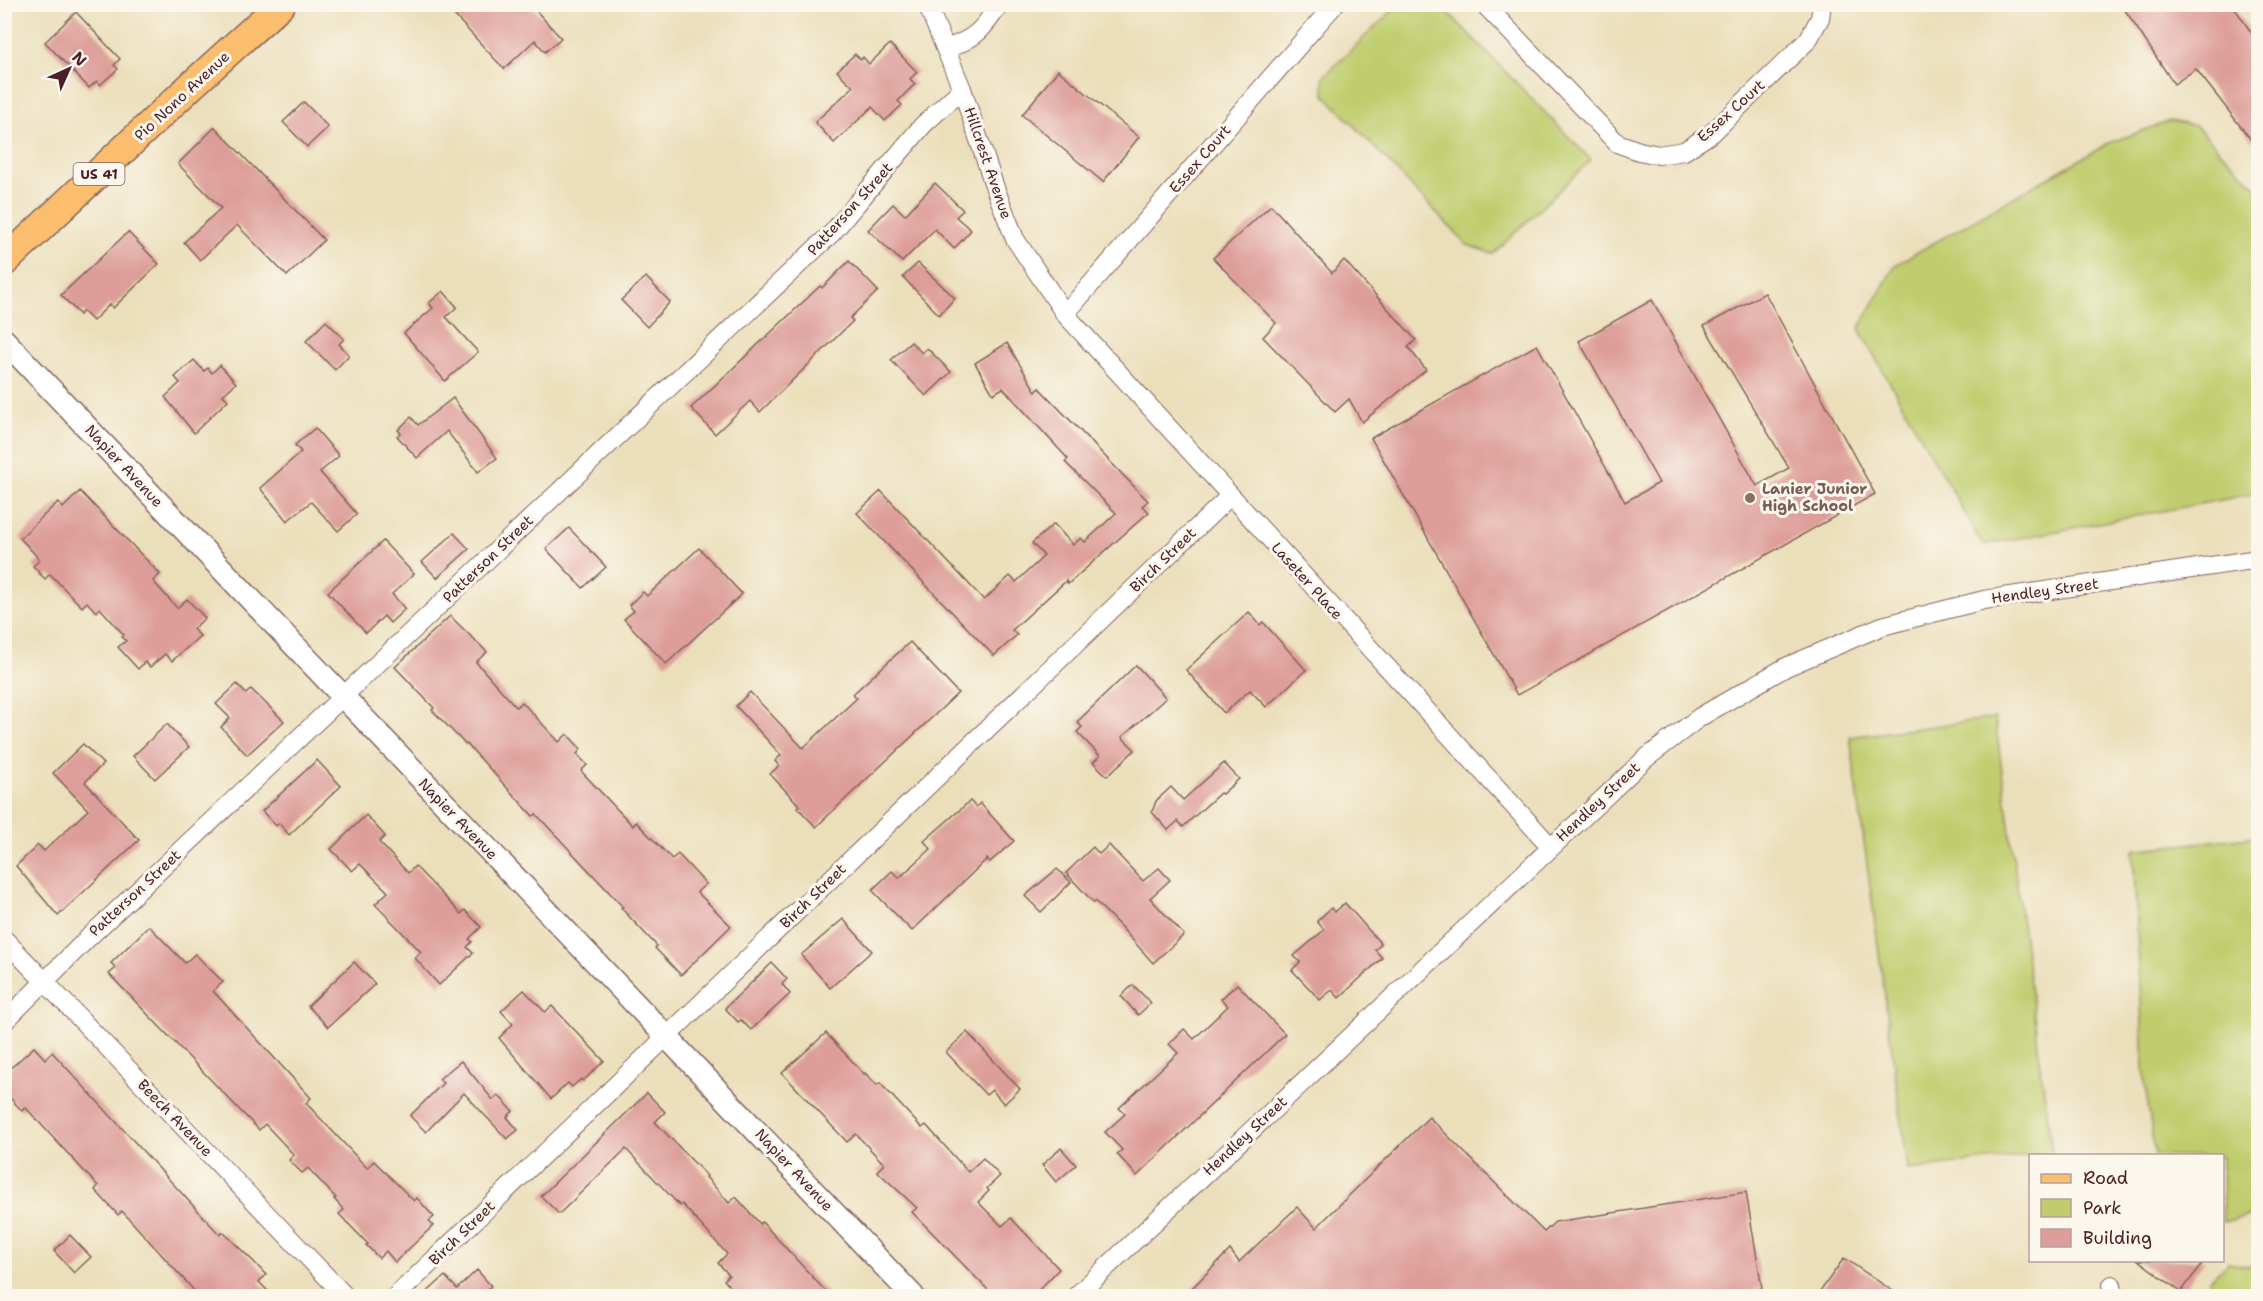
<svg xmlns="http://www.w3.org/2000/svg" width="2263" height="1301" font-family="'Shantell Sans',sans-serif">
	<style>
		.green { fill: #c0cd6e; stroke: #85764c; stroke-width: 1.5 }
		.building { fill: #dd9d98 }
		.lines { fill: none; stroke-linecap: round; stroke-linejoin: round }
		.minor-casing { stroke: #82625d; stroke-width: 20 }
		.tertiary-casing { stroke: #82625d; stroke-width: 25 }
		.primary-casing { stroke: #82625d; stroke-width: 31 }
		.minor { stroke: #fff; stroke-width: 18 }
		.tertiary { stroke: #fff; stroke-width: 22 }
		.primary { stroke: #fbbd6e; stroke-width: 28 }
		.education-dot { fill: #8d6e63; stroke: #fbf7ec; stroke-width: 2 }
		.labels { text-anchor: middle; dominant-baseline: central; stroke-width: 6; stroke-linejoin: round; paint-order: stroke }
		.shield { fill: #fbf7ec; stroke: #7f6065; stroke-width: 1.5 }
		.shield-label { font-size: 14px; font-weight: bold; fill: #4a1f2b }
		.street-label { font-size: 15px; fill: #4a1f2b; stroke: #fbf7ec }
		.education-label { font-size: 15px; font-weight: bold; fill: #785e54; stroke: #fbf7ec; text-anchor: start }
	</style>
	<rect width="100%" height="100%" fill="#fbf7ec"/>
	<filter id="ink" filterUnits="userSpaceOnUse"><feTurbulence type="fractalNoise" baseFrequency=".0167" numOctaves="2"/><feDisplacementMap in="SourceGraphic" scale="12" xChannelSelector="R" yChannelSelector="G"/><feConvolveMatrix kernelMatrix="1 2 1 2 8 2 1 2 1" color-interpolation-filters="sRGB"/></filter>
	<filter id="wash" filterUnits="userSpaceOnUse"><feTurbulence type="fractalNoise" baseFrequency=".008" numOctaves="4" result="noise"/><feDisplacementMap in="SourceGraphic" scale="24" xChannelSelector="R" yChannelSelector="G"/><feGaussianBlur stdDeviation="1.35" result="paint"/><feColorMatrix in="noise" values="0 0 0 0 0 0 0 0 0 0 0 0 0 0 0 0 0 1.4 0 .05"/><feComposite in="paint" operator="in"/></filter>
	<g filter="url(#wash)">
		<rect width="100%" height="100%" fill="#ebdfbb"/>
		<g class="green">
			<polygon points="1399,4 1441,5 1591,160 1493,254 1467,245 1324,94 1323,77"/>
			<polygon points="2170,121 2196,126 2258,189 2258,493 1983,545 1859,329 1895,265 2109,143"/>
			<polygon points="1995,718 2052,1152 1908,1170 1850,737"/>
			<polygon points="2258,836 2258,1214 2223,1222 2222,1156 2155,1155 2145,1083 2133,850"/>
			<polygon points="2228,1263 2258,1268 2258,1296 2211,1296 2210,1279"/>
		</g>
		<g id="blocks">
			<g class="building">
				<polygon points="444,4 530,4 561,38 545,52 535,40 504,69"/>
				<polygon points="2121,4 2232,4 2259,44 2259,150 2196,69 2174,84"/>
				<polygon points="76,12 120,59 114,65 118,69 100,85 97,81 89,88 45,42"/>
				<polygon points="890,44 917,72 910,79 915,84 898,101 902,105 885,121 872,107 834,143 815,122 853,87 837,71 855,54 861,60 863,57 869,64"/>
				<polygon points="1058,70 1139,137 1103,182 1022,115"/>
				<polygon points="304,102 328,127 307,147 283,122"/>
				<polygon points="215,127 324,240 287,276 237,225 200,260 184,242 221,208 178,164"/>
				<polygon points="935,183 963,210 956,217 971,230 954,249 935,229 902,262 868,230 893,204 905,215"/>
				<polygon points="1271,205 1332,273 1344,260 1416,340 1408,347 1426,370 1362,422 1349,399 1335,412 1263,337 1276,323 1213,258"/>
				<polygon points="128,232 159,264 113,308 110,304 93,321 83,311 80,315 61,295"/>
				<polygon points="849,261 878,291 850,318 853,321 760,412 750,401 715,434 691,408 820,286 822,288"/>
				<polygon points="918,263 955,298 939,315 903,277"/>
				<polygon points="646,277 670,302 647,327 621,300"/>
				<polygon points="443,291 457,307 446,317 478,352 445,381 404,333 433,308 429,303"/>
				<polygon points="1765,293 1875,494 1517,695 1371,438 1537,345 1625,502 1659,483 1579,341 1652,300 1757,486 1789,468 1704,326"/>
				<polygon points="326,321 344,339 339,344 349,355 335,370 306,341"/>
				<polygon points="911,342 922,353 927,348 951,372 926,396 891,360"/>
				<polygon points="1007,343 1036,392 1039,388 1148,501 1142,506 1149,512 1068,584 1066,581 1012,630 1017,635 994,656 857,513 881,491 984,600 1010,576 1016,582 1044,556 1032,543 1054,524 1073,545 1081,538 1085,542 1116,513 1065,462 1068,459 1003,388 993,394 975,363"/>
				<polygon points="194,360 204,371 208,368 212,373 220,365 236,383 223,395 228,400 194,433 165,397 180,383 175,377"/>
				<polygon points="453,398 497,458 478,472 447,431 417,458 397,436 401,433 398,430 411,417 418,425"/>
				<polygon points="315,428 339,456 320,472 357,514 338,531 311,502 287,521 260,488 301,452 295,445"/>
				<polygon points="80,491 160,574 153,581 177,608 187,599 205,618 193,629 200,636 172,661 165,654 150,667 145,662 138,669 118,647 126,641 122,637 124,635 100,608 96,612 87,602 82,607 50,574 45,579 33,566 40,560 20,538 58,502 63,508"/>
				<polygon points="569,528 606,567 583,588 546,549"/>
				<polygon points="454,533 469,549 437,578 422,562"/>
				<polygon points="383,541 414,574 392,594 405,609 390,623 384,616 366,633 328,592"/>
				<polygon points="699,548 742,594 666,664 624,619 634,611 629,605 643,592 647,596"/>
				<polygon points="1249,612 1260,625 1263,622 1306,670 1266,707 1250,690 1224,713 1186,670"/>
				<polygon points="450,616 487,652 476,662 516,707 522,702 559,742 567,734 581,749 577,754 587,765 581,771 633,826 636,822 672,859 678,854 706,884 697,892 731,926 681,975 655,948 657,946 621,908 623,907 536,814 533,816 467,744 466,745 432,710 434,708 395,667"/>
				<polygon points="910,642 958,693 816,827 797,807 800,806 770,774 779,766 775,761 781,755 736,706 750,692 803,748 857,698 853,694"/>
				<polygon points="1136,665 1166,698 1122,737 1135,750 1107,776 1093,762 1100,756 1077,732 1082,727 1077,722"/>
				<polygon points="237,684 246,694 251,689 284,721 247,755 221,727 230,718 216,704"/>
				<polygon points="167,724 189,747 155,779 133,756"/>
				<polygon points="83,744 103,764 85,782 139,840 58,916 16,866 38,845 44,851 88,810 53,773"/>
				<polygon points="317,760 341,786 289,835 279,823 276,826 262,811"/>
				<polygon points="1224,763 1239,779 1222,794 1220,793 1183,827 1178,821 1168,830 1152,812 1156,801 1171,787 1183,800"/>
				<polygon points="970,801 976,807 980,803 1014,841 990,862 987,859 912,931 872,890 892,871 899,878 931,849 924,841"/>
				<polygon points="366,815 385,836 379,842 408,873 415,866 461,914 465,910 481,927 469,939 472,942 467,947 473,953 439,985 415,958 421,952 375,904 388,892 360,864 352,871 331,849"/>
				<polygon points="1109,845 1143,881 1159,868 1170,880 1150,898 1184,935 1153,963 1120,926 1095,901 1094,903 1066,873 1093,847 1099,854"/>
				<polygon points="1057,869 1071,882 1041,912 1025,896"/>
				<polygon points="1345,903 1381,944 1375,950 1382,958 1339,998 1332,990 1320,1000 1292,970 1300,962 1294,956 1324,930 1317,921 1331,908 1335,912"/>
				<polygon points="843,919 872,951 830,988 801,955"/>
				<polygon points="149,926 185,963 195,954 223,982 213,991 311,1098 306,1103 367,1168 374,1161 414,1201 417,1198 434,1217 429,1221 433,1226 395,1262 386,1251 379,1258 366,1245 368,1244 339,1214 344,1210 334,1199 336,1198 308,1168 302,1173 289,1160 294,1155 265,1124 259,1130 109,974 116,968 111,963"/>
				<polygon points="354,962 375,984 328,1027 308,1006"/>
				<polygon points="772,963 787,979 782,984 790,994 751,1030 741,1020 738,1022 725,1008"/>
				<polygon points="1237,984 1285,1034 1137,1176 1117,1154 1122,1150 1105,1132 1125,1114 1119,1108 1178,1053 1169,1044 1184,1029 1194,1039 1228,1006 1221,999"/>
				<polygon points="1133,985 1151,1003 1138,1015 1121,996"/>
				<polygon points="524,990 545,1012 552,1006 604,1061 583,1081 581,1079 572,1087 568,1083 551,1099 499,1038 513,1024 501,1011"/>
				<polygon points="967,1032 1020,1089 1004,1104 992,1090 986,1095 946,1052"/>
				<polygon points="826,1033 864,1074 865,1073 877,1085 880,1083 922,1128 926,1125 968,1172 983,1158 1000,1176 987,1188 989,1191 978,1202 1002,1226 1011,1218 1059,1269 1033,1296 994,1296 912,1212 917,1208 877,1171 884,1164 856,1134 847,1142 782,1073"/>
				<polygon points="34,1047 45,1059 52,1052 220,1235 223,1232 253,1261 266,1275 259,1282 273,1296 199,1296 122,1211 118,1215 95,1190 98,1186 59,1144 25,1107 22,1111 4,1091 4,1074"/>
				<polygon points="461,1061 493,1100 498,1095 513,1111 507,1117 518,1130 507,1139 464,1093 426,1132 410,1116 443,1083 439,1079"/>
				<polygon points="647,1093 665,1112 655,1122 707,1176 706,1177 729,1203 736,1197 760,1224 762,1222 830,1296 738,1296 724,1280 729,1275 718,1263 727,1254 682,1204 680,1206 626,1149 559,1214 541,1196"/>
				<polygon points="1429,1117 1544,1232 1555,1222 1746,1192 1762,1288 1746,1293 1746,1296 1184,1296 1230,1250 1239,1262 1297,1207 1316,1228"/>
				<polygon points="1061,1148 1076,1165 1056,1182 1042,1165"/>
				<polygon points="70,1235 91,1257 74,1273 54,1251"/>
				<polygon points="1844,1258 1900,1296 1817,1296"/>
				<polygon points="2138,1260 2205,1260 2181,1292"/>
				<polygon points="477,1270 491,1286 480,1296 423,1296 445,1276 457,1289"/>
			</g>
		</g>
	</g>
	<g filter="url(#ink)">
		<use href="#blocks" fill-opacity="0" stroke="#82625d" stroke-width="1.5"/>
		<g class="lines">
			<defs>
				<g id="minor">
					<polyline points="927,4 962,89 995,188 1015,239 1065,314 1551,847"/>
					<polyline points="1484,4 1617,143 1639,151 1659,155 1684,151 1712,133 1808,40 1820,18 1822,4"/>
					<path d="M 946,49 C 977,38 982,30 1000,4"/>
					<polyline points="1065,314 1335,4"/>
					<polyline points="4,939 345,1296"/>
					<polyline points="4,1022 88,938 832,233 923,125 962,89"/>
					<polyline points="2112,1285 2114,1296"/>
					<polyline points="396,1296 1230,496"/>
					<polyline points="1076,1296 1645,759 1700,717 1786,667 1882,626 1984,600 2258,559"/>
				</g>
				<polyline id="tertiary" points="4,340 913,1296"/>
				<polyline id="primary" points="4,262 192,85 281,4"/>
			</defs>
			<use href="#minor" class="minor-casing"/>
			<use href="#tertiary" class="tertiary-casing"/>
			<use href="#primary" class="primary-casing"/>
			<use href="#minor" class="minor"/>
			<use href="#tertiary" class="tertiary"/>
			<use href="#primary" class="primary"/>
		</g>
	</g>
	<circle class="education-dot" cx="1750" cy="498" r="6"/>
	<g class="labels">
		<rect class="shield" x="73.5" y="163" width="51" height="22" rx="4.5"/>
		<g class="shield-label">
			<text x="99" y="174">US 41</text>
		</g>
		<g class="street-label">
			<text transform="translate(182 96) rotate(-43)">Pio Nono Avenue</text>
			<text transform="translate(1731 111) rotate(-42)">Essex Court</text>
			<text transform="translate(1200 159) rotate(-49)">Essex Court</text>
			<text transform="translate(988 163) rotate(71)">Hillcrest Avenue</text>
			<text transform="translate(850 209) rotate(-48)">Patterson Street</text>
			<text transform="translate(124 466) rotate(47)">Napier Avenue</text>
			<text transform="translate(488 559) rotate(-44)">Patterson Street</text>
			<text transform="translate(1163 560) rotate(-44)">Birch Street</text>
			<text transform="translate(1307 581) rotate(48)">Laseter Place</text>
			<text transform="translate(2045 591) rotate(-8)">Hendley Street</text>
			<text transform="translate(1598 802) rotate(-43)">Hendley Street</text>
			<text transform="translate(458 819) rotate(46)">Napier Avenue</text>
			<text transform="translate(135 893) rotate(-43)">Patterson Street</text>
			<text transform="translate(813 896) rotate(-44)">Birch Street</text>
			<text transform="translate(175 1118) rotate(46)">Beech Avenue</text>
			<text transform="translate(1245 1136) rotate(-43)">Hendley Street</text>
			<text transform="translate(794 1170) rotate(47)">Napier Avenue</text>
			<text transform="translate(462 1233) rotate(-44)">Birch Street</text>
		</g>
		<g class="education-label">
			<text x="1762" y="489">Lanier Junior<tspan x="1762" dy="17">High School</tspan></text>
		</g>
	</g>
	<rect width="2263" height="1301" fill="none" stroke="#fbf7ec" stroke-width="24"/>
	<rect x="2029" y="1154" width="195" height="108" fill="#fbf7ec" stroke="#b4a19f" stroke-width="1.5"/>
	<rect x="2041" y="1174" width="30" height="9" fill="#fbbd6e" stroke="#b4a19f" stroke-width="1.5"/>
	<text x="2083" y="1184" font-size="18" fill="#4a1f2b">Road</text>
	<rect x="2041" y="1199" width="30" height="18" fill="#c0cd6e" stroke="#b4a19f" stroke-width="1.5"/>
	<text x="2083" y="1214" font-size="18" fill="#4a1f2b">Park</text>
	<rect x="2041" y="1229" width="30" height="18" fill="#dd9d98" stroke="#b4a19f" stroke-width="1.5"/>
	<text x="2083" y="1244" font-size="18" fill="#4a1f2b">Building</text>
	<g transform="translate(69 69) rotate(45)" stroke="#fbf7ec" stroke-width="4.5" paint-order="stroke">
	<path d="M0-4.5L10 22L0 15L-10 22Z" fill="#4a1f2b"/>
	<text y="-9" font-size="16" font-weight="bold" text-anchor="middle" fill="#4a1f2b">N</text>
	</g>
</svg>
